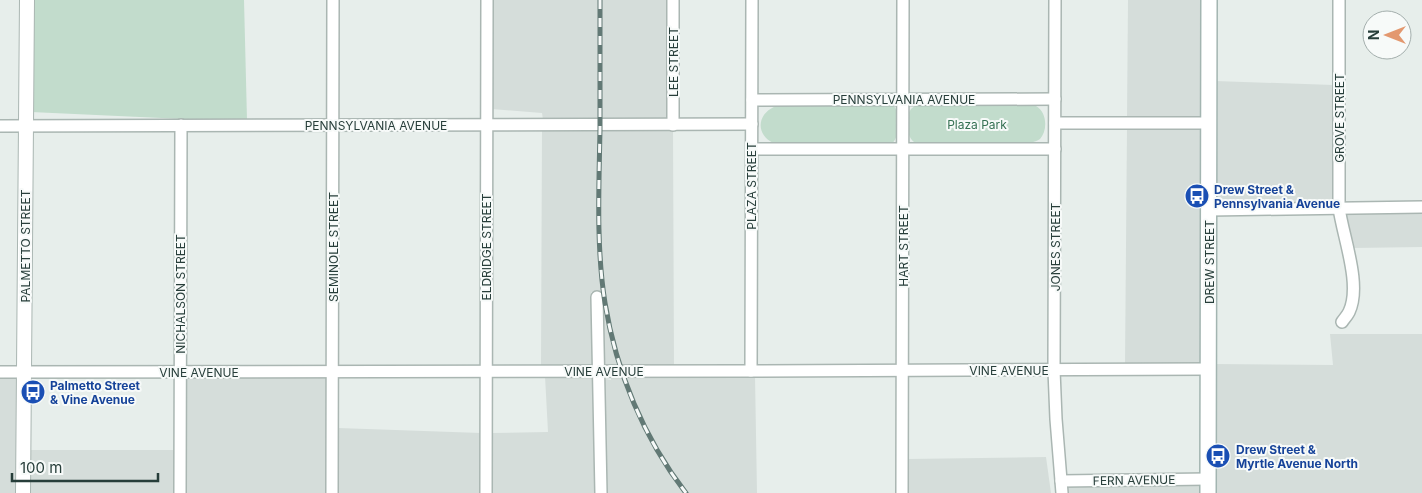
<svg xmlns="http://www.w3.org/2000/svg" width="1422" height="493" font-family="Inter,sans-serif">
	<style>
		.built { fill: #d5ddda }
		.green { fill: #c2dccc }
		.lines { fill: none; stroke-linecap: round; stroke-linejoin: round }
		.minor-casing { stroke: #aab6b2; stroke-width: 14 }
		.tertiary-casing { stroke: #aab6b2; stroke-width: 16 }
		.secondary-casing { stroke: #a3b5b1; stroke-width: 18 }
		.minor { stroke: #fff; stroke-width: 11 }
		.tertiary { stroke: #fff; stroke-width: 14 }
		.secondary { stroke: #fff; stroke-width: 15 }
		.rail-casing { stroke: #627975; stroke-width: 5 }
		.rail { stroke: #f7faf9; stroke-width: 3; stroke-dasharray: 9; stroke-linecap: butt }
		.labels { text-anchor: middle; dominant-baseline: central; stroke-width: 4; stroke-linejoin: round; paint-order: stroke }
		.street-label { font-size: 12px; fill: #273e3a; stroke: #f7faf9 }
		.park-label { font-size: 12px; fill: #357153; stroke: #f7faf9 }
		.transit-label { font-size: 12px; font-weight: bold; fill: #164399; stroke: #f7faf9; text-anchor: start }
	</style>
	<rect width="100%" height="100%" fill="#e7eeeb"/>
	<g class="built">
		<polygon points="492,0 667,0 667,120 543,120 542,113 492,109"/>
		<polygon points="1128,0 1203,0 1203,118 1127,118"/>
		<polygon points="1215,81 1333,85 1333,203 1215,205"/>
		<polygon points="1127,128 1203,128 1203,364 1125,365"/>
		<polygon points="542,130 673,130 674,366 604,366 602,292 591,292 593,366 541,366"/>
		<polygon points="1422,212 1422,247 1353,248 1345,213"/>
		<polygon points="1330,334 1422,334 1422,493 1214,493 1214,364 1333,365"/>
		<polygon points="545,376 577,376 593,378 595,493 491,493 492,433 548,432"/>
		<polygon points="611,376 755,376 757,493 607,493 605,379 611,380"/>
		<polygon points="0,377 18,377 17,493 0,493"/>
		<polygon points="185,377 327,377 326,493 186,493"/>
		<polygon points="338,428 481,433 480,493 337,493"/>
		<rect x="29" y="450" width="145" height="43"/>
		<polygon points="1046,457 1051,493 908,493 908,459"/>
		<polygon points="1202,484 1202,493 1068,493 1067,486"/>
	</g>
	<g class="green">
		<polygon points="32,0 244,0 247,120 205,120 31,112"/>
		<path d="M 1029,103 C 1031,104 1034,104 1036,106 C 1047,112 1048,130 1040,139 C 1035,143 1026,143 1020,144 L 922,145 C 919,144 916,143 914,142 C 906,136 905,117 911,109 C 913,107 915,106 918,104 Z"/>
		<path d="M 888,104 L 894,106 L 897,111 C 897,122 901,138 890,145 L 779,145 C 754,138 755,112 779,105 Z"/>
	</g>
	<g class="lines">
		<defs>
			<g id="minor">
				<polyline points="673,0 673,125"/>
				<polyline points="1055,0 1054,370 1056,419 1062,493"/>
				<path d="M 1339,0 L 1339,208 C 1343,237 1362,285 1349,312 C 1347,316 1344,319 1342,322"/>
				<polyline points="752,100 1055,99"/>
				<polyline points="1055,123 1209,123"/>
				<polyline points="0,126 752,124"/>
				<polyline points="752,149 1055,149"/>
				<polyline points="1209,210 1422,207"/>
				<polyline points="597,297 601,493"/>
				<polyline points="751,371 752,0"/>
				<polyline points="0,372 751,371 1208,369"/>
				<polyline points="1061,481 1208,479"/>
				<polyline points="180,493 181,125"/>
				<polyline points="332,493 333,0"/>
				<polyline points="486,493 487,0"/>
				<polyline points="902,493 903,0"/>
			</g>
			<polyline id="tertiary" points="23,493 27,0"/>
			<polyline id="secondary" points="1208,493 1209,0"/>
		</defs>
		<use href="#minor" class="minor-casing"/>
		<use href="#tertiary" class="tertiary-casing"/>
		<use href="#secondary" class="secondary-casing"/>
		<use href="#minor" class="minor"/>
		<use href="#tertiary" class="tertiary"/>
		<use href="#secondary" class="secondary"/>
		<defs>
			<path id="rail" d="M 600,0 C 600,43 600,86 600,129 C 599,186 596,247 605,303 C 616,371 644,439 686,493"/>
		</defs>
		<use href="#rail" class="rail-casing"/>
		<use href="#rail" class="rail"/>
	</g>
	<defs>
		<symbol id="bus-disc" viewBox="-11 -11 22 22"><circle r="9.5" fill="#1a4fb4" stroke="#f7faf9"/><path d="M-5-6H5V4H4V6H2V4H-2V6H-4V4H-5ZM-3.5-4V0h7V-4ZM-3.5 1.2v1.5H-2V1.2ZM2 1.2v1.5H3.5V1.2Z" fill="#fff"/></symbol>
	</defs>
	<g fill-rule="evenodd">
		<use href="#bus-disc" x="1183" y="182" width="28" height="28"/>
		<use href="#bus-disc" x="19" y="378" width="28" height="28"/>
		<use href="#bus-disc" x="1204" y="442" width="28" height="28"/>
	</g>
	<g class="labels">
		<g class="street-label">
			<text transform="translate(673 62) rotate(-90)">LEE STREET</text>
			<text x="904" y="99">PENNSYLVANIA AVENUE</text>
			<text transform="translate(1339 118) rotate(-90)">GROVE STREET</text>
			<text x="376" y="125">PENNSYLVANIA AVENUE</text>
			<text transform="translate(751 186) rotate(-90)">PLAZA STREET</text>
			<text transform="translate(25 246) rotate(-90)">PALMETTO STREET</text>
			<text transform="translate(903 246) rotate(-90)">HART STREET</text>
			<text transform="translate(333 247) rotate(-90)">SEMINOLE STREET</text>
			<text transform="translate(486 247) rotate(-90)">ELDRIDGE STREET</text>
			<text transform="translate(1055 247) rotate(-90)">JONES STREET</text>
			<text transform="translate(1209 262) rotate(-90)">DREW STREET</text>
			<text transform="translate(180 294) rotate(-90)">NICHALSON STREET</text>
			<text x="1009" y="370">VINE AVENUE</text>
			<text x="604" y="371">VINE AVENUE</text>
			<text x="199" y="372">VINE AVENUE</text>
			<text transform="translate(1134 480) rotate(-1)">FERN AVENUE</text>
		</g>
		<g class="park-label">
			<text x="977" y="124">Plaza Park</text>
		</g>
		<g class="transit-label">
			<text x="1214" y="189">Drew Street &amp;<tspan x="1214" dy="14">Pennsylvania Avenue</tspan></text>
			<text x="50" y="385">Palmetto Street<tspan x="50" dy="14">&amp; Vine Avenue</tspan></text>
			<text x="1236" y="449">Drew Street &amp;<tspan x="1236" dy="14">Myrtle Avenue North</tspan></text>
		</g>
	</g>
	<g transform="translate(1387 35) rotate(270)"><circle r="24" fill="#f7faf9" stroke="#a4afad"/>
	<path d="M0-4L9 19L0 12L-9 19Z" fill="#e3986f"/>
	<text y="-8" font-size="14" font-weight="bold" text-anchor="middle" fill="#273e3a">N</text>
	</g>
	<path d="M12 473v8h146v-8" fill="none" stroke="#273e3a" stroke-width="2.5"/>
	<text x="20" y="473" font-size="15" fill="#273e3a" stroke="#f7faf9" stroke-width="4" paint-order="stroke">100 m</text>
</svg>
